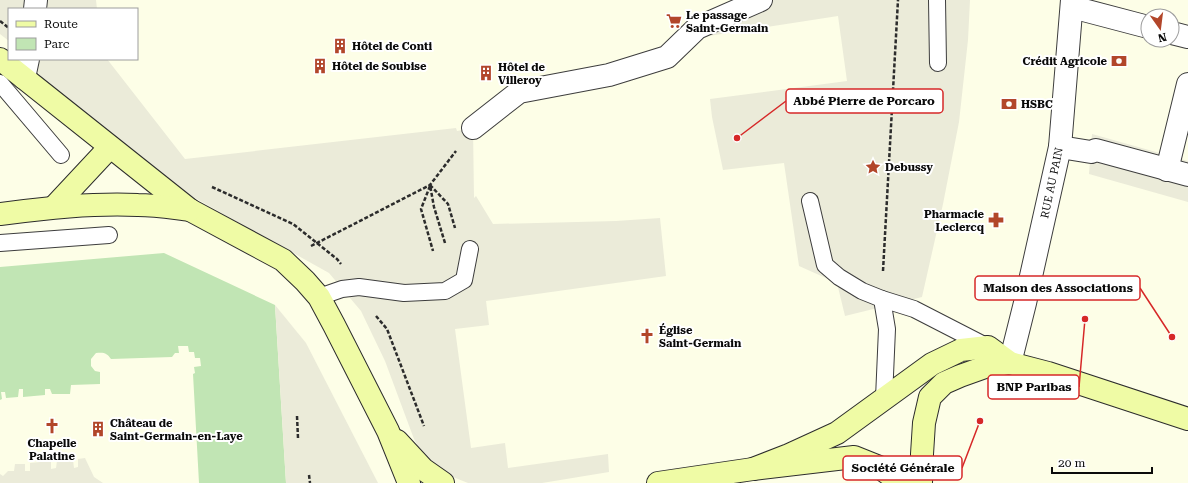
<svg xmlns="http://www.w3.org/2000/svg" width="1188" height="483" font-family="'Roboto Serif',serif">
	<style>
		.green { fill: #c1e5b4 }
		.plaza { fill: #ebebd9 }
		.lines { fill: none; stroke-linecap: round; stroke-linejoin: round }
		.lane-casing { stroke: #3d3d3d; stroke-width: 18 }
		.street-casing { stroke: #3d3d3d; stroke-width: 24 }
		.secondary-casing { stroke: #2c2c2c; stroke-width: 24 }
		.path { stroke: #2c2c2c; stroke-width: 2.5; stroke-dasharray: 4 2; stroke-linecap: butt }
		.lane { stroke: #fff; stroke-width: 16 }
		.street { stroke: #fff; stroke-width: 22 }
		.secondary { stroke: #effba5; stroke-width: 22 }
		.labels { text-anchor: middle; dominant-baseline: central; stroke-width: 4; stroke-linejoin: round; paint-order: stroke }
		.poi-label { font-size: 11px; font-weight: bold; fill: #0a0a0a; stroke: #fff; text-anchor: start }
		.street-label { font-size: 11px; fill: #0a0a0a; stroke: #fff }
		.leader { fill: none; stroke: #d62828; stroke-width: 1.5 }
		.callout-dot { fill: #d62828; stroke: #fff; stroke-width: 1.5 }
		.callout { fill: #fff; stroke: #d62828; stroke-width: 1.5 }
		.callout-label { font-size: 12px; text-anchor: middle; font-weight: bold; fill: #0a0a0a }
	</style>
	<rect width="100%" height="100%" fill="#fdfee7"/>
	<path class="green" d="M 164,253 L 275,305 L 286,483 L 199,483 L 193,374 L 195,373 L 194,367 L 201,366 L 200,358 L 195,358 L 194,352 L 189,352 L 188,346 L 178,346 L 179,353 L 175,353 L 172,357 L 111,359 C 107,353 104,352 96,353 L 91,359 L 91,366 L 95,371 L 100,372 L 100,384 L 71,385 L 70,394 L 52,394 L 50,389 L 45,389 L 45,395 L 23,397 L 23,389 L 19,389 L 18,397 L 6,398 L 5,392 L 1,392 L 2,399 L 0,400 L 0,267 Z"/>
	<g class="plaza">
		<polygon points="0,0 96,0 97,9 9,9 9,41 0,34"/>
		<polygon points="761,0 970,0 968,40 959,122 943,204 922,297 845,316 837,283 799,266 784,163 723,170 712,117 710,99 847,81 838,16 702,37"/>
		<polygon points="26,59 107,59 185,159 456,128 457,131 473,128 474,198 476,196 493,224 616,221 660,218 666,276 486,301 489,325 455,329 471,448 505,443 508,468 608,454 609,472 542,483 468,483 443,473 421,452 414,439 385,361 361,311 329,273 177,188 56,91 40,75"/>
		<polygon points="1092,134 1188,161 1188,202 1089,174"/>
		<polygon points="275,305 306,343 378,483 286,483"/>
		<polygon points="85,458 94,477 103,483 0,483 0,474 3,476 8,471 14,471 15,464 25,464 25,471 30,471 30,463 51,461 51,469 56,468 57,461 73,460 74,468 78,467 78,459"/>
	</g>
	<g class="lines">
		<defs>
			<g id="lane">
				<polyline points="937,0 938,63"/>
				<polyline points="0,83 61,155"/>
				<polyline points="810,201 825,265 839,277 862,291 882,299 914,309 988,347"/>
				<polyline points="0,243 109,235"/>
				<polyline points="319,297 342,289 359,287 404,293 445,291 464,280 470,249"/>
				<polyline points="882,299 887,329 884,398"/>
			</g>
			<g id="street">
				<polyline points="1072,7 1148,27"/>
				<polyline points="35,9 36,0"/>
				<polyline points="1172,33 1188,37"/>
				<polyline points="24,78 28,59"/>
				<polyline points="473,128 519,92 609,75 667,57 697,28 761,0"/>
				<polyline points="1060,147 1091,152 1096,150 1188,175"/>
				<polyline points="1167,170 1188,84"/>
				<polyline points="1010,363 1025,303 1060,147 1072,0"/>
			</g>
			<g id="secondary">
				<polyline points="0,59 190,210 283,260 305,281 319,297 334,325 388,431 409,483"/>
				<polyline points="54,207 110,147"/>
				<path d="M 0,214 C 46,208 92,203 138,205 C 156,205 173,208 190,210"/>
				<polyline points="397,441 423,469 443,483"/>
				<polyline points="753,469 789,455 837,433 932,364 961,350 988,347 1010,363 1048,373 1188,419"/>
				<polyline points="658,483 753,469 854,457 879,467 901,483"/>
				<polyline points="921,483 922,454 924,423 930,397 944,383 960,376 988,366 1010,363"/>
			</g>
		</defs>
		<use href="#lane" class="lane-casing"/>
		<use href="#street" class="street-casing"/>
		<use href="#secondary" class="secondary-casing"/>
		<g class="path">
			<polyline points="0,21 9,28"/>
			<polyline points="430,186 421,209 433,251"/>
			<polyline points="212,187 293,224 337,259 341,264"/>
			<polyline points="445,243 434,207 430,185 448,204 455,228"/>
			<polyline points="311,246 430,185 456,151"/>
			<polyline points="883,271 898,0"/>
			<polyline points="376,316 387,329 424,426"/>
			<polyline points="297,416 298,438"/>
			<polyline points="309,475 310,483"/>
		</g>
		<use href="#lane" class="lane"/>
		<use href="#street" class="street"/>
		<use href="#secondary" class="secondary"/>
	</g>
	<defs>
		<symbol id="supermarket-bare" viewBox="-9 -9 18 18"><path d="M-6-5.5h2.5l.6 2H6L4.5 2H-2.5L-4.4-4H-6ZM-1.5 3.2a1.3 1.3 0 1 0 .1 0ZM3 3.2a1.3 1.3 0 1 0 .1 0Z" fill="#b2462a" stroke="#fff" stroke-width="2.5" paint-order="stroke"/></symbol>
		<symbol id="building-bare" viewBox="-9 -9 18 18"><path d="M-4-6H4V6H1V3H-1V6H-4ZM-2.5-4.3h1.7v1.8h-1.7ZM.8-4.3h1.7v1.8H.8ZM-2.5-1h1.7V.8h-1.7ZM.8-1h1.7V.8H.8Z" fill="#b2462a" stroke="#fff" stroke-width="2.5" paint-order="stroke"/></symbol>
		<symbol id="bank-bare" viewBox="-9 -9 18 18"><path d="M-6-4H6V4H-6ZM0-2.3a2.3 2.3 0 1 0 0 4.6a2.3 2.3 0 1 0 0-4.6Z" fill="#b2462a" stroke="#fff" stroke-width="2.5" paint-order="stroke"/></symbol>
		<symbol id="sight-bare" viewBox="-9 -9 18 18"><path d="M0-6L1.8-2.2L6-1.7L2.9 1.2L3.7 5.4L0 3.3L-3.7 5.4L-2.9 1.2L-6-1.7L-1.8-2.2Z" fill="#b2462a" stroke="#fff" stroke-width="2.5" paint-order="stroke"/></symbol>
		<symbol id="pharmacy-bare" viewBox="-9 -9 18 18"><path d="M-2-6h4v4h4v4h-4v4h-4v-4h-4v-4h4Z" fill="#b2462a" stroke="#fff" stroke-width="2.5" paint-order="stroke"/></symbol>
		<symbol id="church-bare" viewBox="-9 -9 18 18"><path d="M-1.2-6h2.4v3.5h3.3v2.4h-3.3V6h-2.4V-.1h-3.3v-2.4h3.3Z" fill="#b2462a" stroke="#fff" stroke-width="2.5" paint-order="stroke"/></symbol>
	</defs>
	<g fill-rule="evenodd">
		<use href="#supermarket-bare" x="663" y="10" width="22" height="22"/>
		<use href="#building-bare" x="329" y="35" width="22" height="22"/>
		<use href="#bank-bare" x="1108" y="50" width="22" height="22"/>
		<use href="#building-bare" x="309" y="55" width="22" height="22"/>
		<use href="#building-bare" x="475" y="62" width="22" height="22"/>
		<use href="#bank-bare" x="998" y="93" width="22" height="22"/>
		<use href="#sight-bare" x="862" y="156" width="22" height="22"/>
		<use href="#pharmacy-bare" x="985" y="209" width="22" height="22"/>
		<use href="#church-bare" x="636" y="325" width="22" height="22"/>
		<use href="#church-bare" x="41" y="415" width="22" height="22"/>
		<use href="#building-bare" x="87" y="418" width="22" height="22"/>
	</g>
	<g class="labels">
		<g class="poi-label">
			<text x="686" y="15">Le passage<tspan x="686" dy="13">Saint-Germain</tspan></text>
			<text x="352" y="46">Hôtel de Conti</text>
			<text x="1107" y="61" text-anchor="end">Crédit Agricole</text>
			<text x="332" y="66">Hôtel de Soubise</text>
			<text x="498" y="67">Hôtel de<tspan x="498" dy="13">Villeroy</tspan></text>
			<text x="1021" y="104">HSBC</text>
			<text x="885" y="167">Debussy</text>
			<text x="984" y="214" text-anchor="end">Pharmacie<tspan x="984" dy="13">Leclercq</tspan></text>
			<text x="659" y="330">Église<tspan x="659" dy="13">Saint-Germain</tspan></text>
			<text x="110" y="423">Château de<tspan x="110" dy="13">Saint-Germain-en-Laye</tspan></text>
			<text x="52" y="443" text-anchor="middle">Chapelle<tspan x="52" dy="13">Palatine</tspan></text>
		</g>
		<g class="street-label">
			<text transform="translate(1052 183) rotate(-78)">RUE AU PAIN</text>
		</g>
	</g>
	<path class="leader" d="M737 138L786 101M1172 337L1140 288M1085 319L1079 387M980 421L962 468"/>
	<g class="callout-dot">
		<circle cx="737" cy="138" r="4"/>
		<circle cx="1172" cy="337" r="4"/>
		<circle cx="1085" cy="319" r="4"/>
		<circle cx="980" cy="421" r="4"/>
	</g>
	<g class="callout">
		<rect x="786" y="89" width="157" height="24" rx="4"/>
		<rect x="975" y="276" width="165" height="24" rx="4"/>
		<rect x="988" y="375" width="91" height="24" rx="4"/>
		<rect x="843" y="456" width="119" height="24" rx="4"/>
	</g>
	<g class="callout-label">
		<text x="864" y="105">Abbé Pierre de Porcaro</text>
		<text x="1058" y="292">Maison des Associations</text>
		<text x="1034" y="391">BNP Paribas</text>
		<text x="903" y="472">Société Générale</text>
	</g>
	<rect x="8" y="8" width="130" height="52" fill="#ffffff" stroke="#9d9d9d"/>
	<rect x="16" y="21" width="20" height="6" fill="#effba5" stroke="#9d9d9d"/>
	<text x="44" y="28" font-size="12" fill="#0a0a0a">Route</text>
	<rect x="16" y="38" width="20" height="12" fill="#c1e5b4" stroke="#9d9d9d"/>
	<text x="44" y="48" font-size="12" fill="#0a0a0a">Parc</text>
	<g transform="translate(1160 28) rotate(166)"><circle r="19" fill="#ffffff" stroke="#9d9d9d"/>
	<path d="M0-3L7 15L0 10L-7 15Z" fill="#b2462a"/>
	<text y="-6" font-size="11" font-weight="bold" text-anchor="middle" fill="#0a0a0a">N</text>
	</g>
	<path d="M1052 467v6h100v-6" fill="none" stroke="#0a0a0a" stroke-width="2"/>
	<text x="1058" y="467" font-size="12" fill="#0a0a0a" stroke="#ffffff" stroke-width="3" paint-order="stroke">20 m</text>
</svg>
